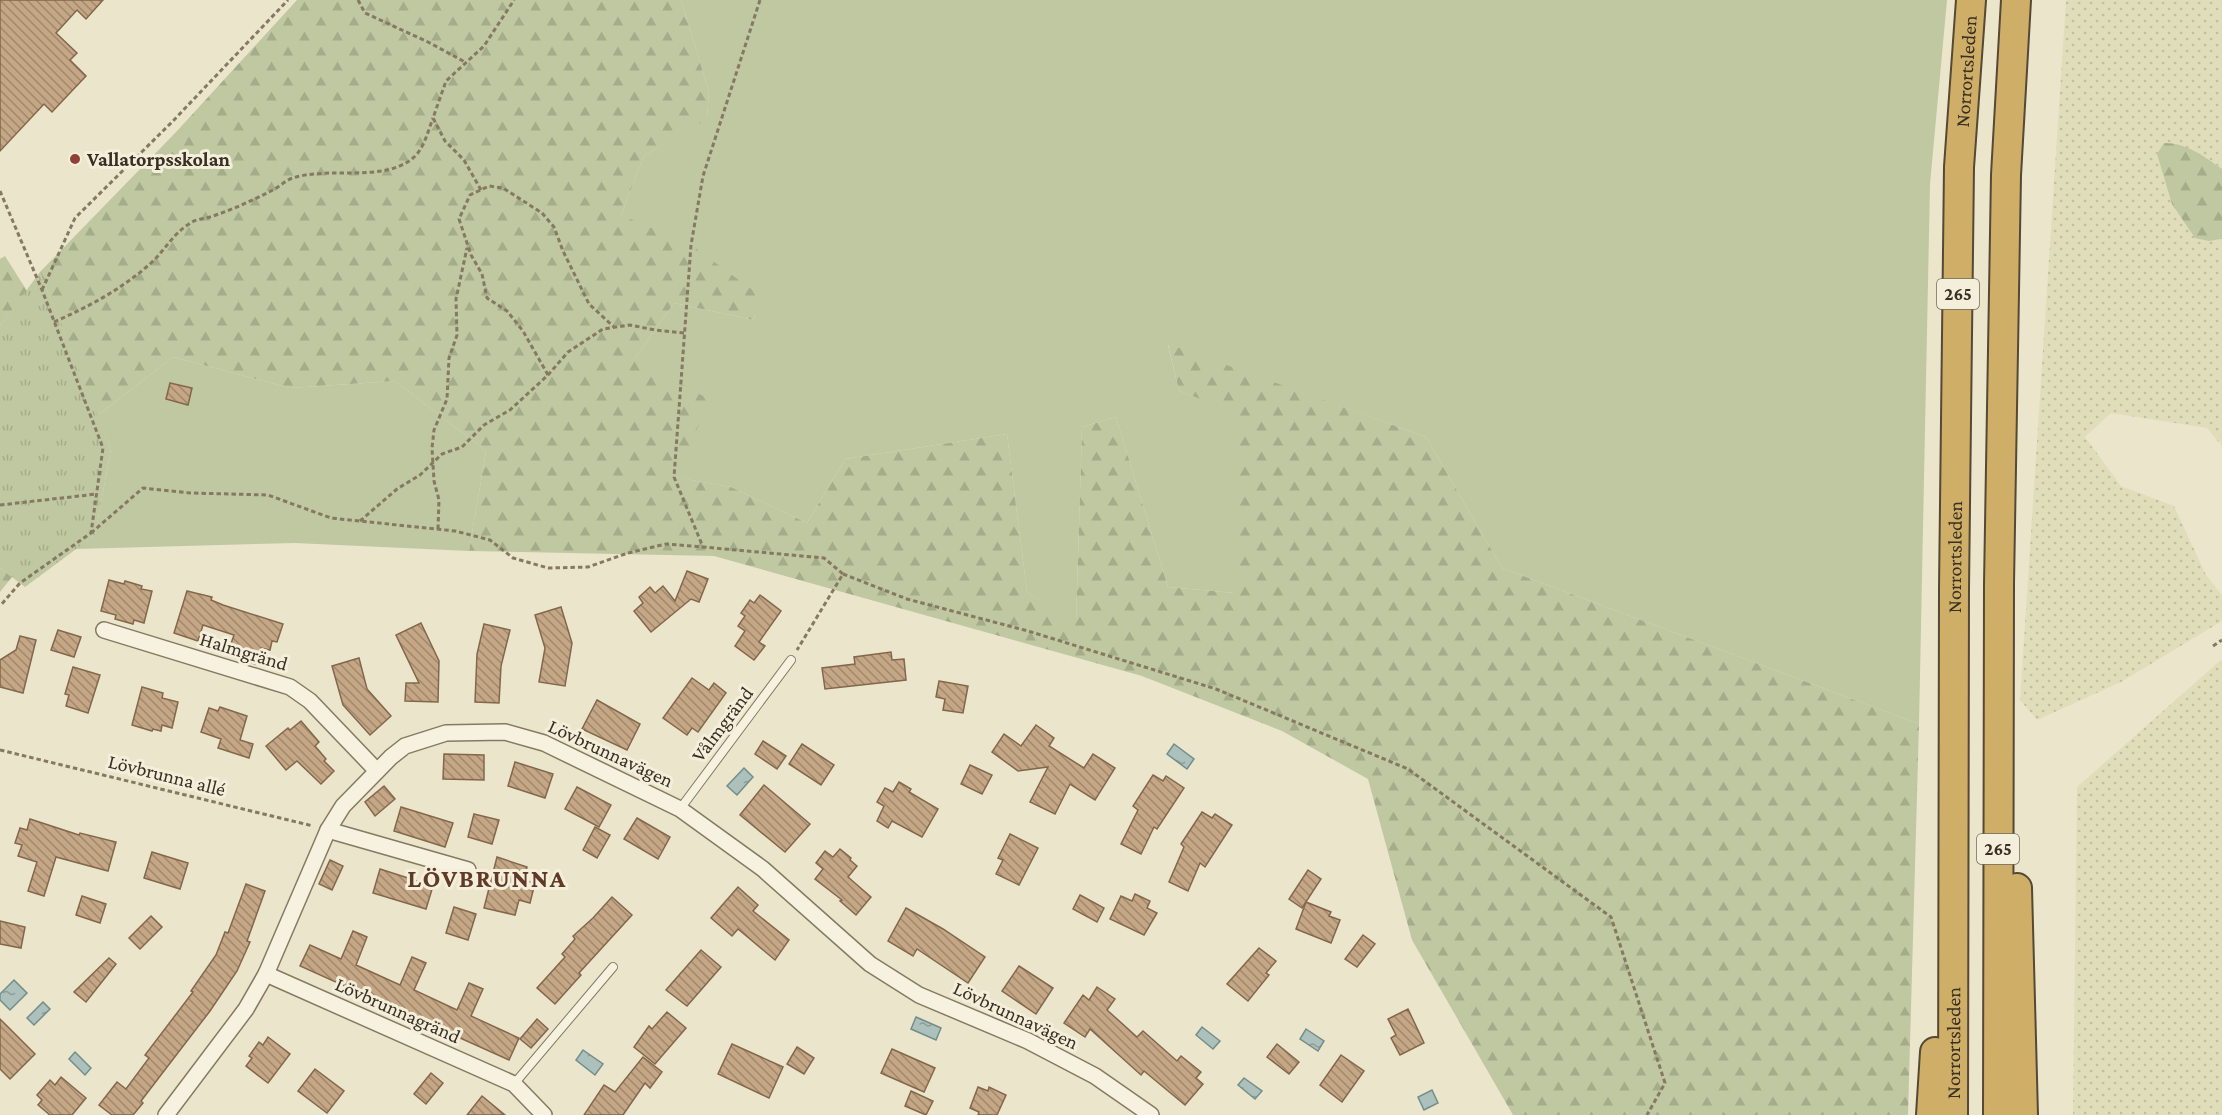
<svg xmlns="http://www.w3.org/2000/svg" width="2222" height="1115" font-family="'Crimson Pro',serif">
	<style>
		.farmland { fill: url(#farmland-dots) }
		.grass { fill: #bfc8a0 }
		.forest { fill: url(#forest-firs) }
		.park { fill: url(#park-tufts) }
		.water { fill: url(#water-ripples); stroke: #738e8a; stroke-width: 1.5 }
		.building { fill: url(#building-back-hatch); stroke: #83674a; stroke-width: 1.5 }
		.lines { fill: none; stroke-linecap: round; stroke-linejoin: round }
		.lane-casing { stroke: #867961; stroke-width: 10 }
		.street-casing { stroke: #867961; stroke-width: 18 }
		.highway-casing { stroke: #554835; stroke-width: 32 }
		.path { stroke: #867961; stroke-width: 3; stroke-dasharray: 4.5 3; stroke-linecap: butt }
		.lane { stroke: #f6f2df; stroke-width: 8 }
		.street { stroke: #f6f2df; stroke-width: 15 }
		.highway { stroke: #cfae67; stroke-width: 28 }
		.poi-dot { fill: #8f4138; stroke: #f3efdb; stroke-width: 2 }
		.labels { text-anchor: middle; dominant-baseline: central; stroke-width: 6; stroke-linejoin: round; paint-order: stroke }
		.shield { fill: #f3efdb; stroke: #71695a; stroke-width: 1.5 }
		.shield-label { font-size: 18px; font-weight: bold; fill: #393023 }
		.street-label { font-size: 20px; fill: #393023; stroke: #f3efdb }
		.poi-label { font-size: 20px; font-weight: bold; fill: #393023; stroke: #f3efdb; text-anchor: start }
		.district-label { font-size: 26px; font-weight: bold; letter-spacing: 1.5px; fill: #613a27; stroke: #f3efdb }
	</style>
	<defs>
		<pattern id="farmland-dots" width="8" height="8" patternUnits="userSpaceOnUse" patternTransform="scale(1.5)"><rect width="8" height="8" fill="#e0deba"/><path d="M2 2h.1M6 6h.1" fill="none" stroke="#c1bfa0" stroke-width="1.8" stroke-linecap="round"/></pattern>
		<pattern id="forest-firs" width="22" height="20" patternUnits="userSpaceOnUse" patternTransform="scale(1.5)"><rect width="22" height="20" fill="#bfc8a0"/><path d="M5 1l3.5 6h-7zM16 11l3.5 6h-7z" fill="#a5ac8a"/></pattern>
		<pattern id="park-tufts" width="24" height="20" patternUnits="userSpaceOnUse" patternTransform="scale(1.5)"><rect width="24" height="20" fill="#bfc8a0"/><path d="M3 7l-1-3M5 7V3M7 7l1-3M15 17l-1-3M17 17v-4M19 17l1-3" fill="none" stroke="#a5ac8a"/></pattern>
		<pattern id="water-ripples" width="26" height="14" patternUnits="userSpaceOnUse" patternTransform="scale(1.5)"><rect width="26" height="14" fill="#acc0bc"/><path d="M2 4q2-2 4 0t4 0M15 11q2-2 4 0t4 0" fill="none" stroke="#8d9c98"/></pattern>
		<pattern id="building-back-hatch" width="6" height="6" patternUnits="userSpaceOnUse" patternTransform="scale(1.5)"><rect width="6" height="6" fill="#c5a786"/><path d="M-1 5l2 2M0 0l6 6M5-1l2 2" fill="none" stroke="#a1886d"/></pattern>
	</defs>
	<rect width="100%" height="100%" fill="#ebe5cc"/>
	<g class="farmland">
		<polygon points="2066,0 2222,0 2222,169 2201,154 2209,241 2222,239 2222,446 2207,428 2111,413 2085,437 2121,486 2174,506 2206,575 2222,595 2222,621 2121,682 2037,720 2020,700"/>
		<polygon points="2222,659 2222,1115 2073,1115 2077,787"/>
	</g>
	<g class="grass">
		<polygon points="681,0 1947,0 1930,184 1919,724 1502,568 1426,437 1168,345 1179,391 1235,411 1235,593 1168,587 1116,417 1082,427 1076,624 1027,592 1007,434 845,459 807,523 731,487 674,477 635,358 674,303 754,320 757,294 621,215 644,156 707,118 709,92"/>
		<polygon points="173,357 290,388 395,381 486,451 469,551 295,543 75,549 95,535 111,449 97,416"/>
	</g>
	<g class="forest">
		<polygon points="297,0 681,0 709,92 707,119 644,156 621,215 691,245 758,294 754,320 674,303 635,358 710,400 675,477 731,487 807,523 845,459 1007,434 1027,592 1076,623 1082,427 1116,417 1168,587 1235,593 1235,412 1179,391 1168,344 1426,437 1502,568 1919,724 1908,1115 1513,1115 1412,940 1368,779 1282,731 1142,676 714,556 469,551 486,451 395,381 290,388 173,357 97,416 40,272 177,131"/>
		<path d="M 2164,143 C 2187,143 2204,156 2222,169 L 2222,239 L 2209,241 L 2195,238 L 2172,204 L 2157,154 Z"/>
		<polygon points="5,256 27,291 0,326 0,259"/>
		<polygon points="0,568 12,577 0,592"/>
	</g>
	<polygon class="park" points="40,272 111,449 95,535 25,587 0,568 0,326"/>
	<g class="water">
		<polygon points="1174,744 1194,759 1187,769 1167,754"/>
		<polygon points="744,768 753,777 737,795 727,786"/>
		<polygon points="14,980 27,993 10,1010 0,1000 0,994"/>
		<polygon points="43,1002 50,1009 34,1025 27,1018"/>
		<polygon points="916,1017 941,1028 936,1040 911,1029"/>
		<polygon points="1202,1027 1220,1041 1213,1049 1196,1035"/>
		<polygon points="1306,1029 1324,1041 1318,1051 1300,1039"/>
		<polygon points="583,1050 603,1064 595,1075 576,1060"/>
		<polygon points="75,1052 91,1068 85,1075 69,1059"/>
		<polygon points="1244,1078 1262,1091 1255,1099 1238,1085"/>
		<polygon points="1432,1090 1438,1103 1424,1110 1418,1097"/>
	</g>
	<g class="building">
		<polygon points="0,0 103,0 86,19 77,10 56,33 77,53 70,60 86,76 52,112 44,104 0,151"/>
		<polygon points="170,383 192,388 188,405 166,399"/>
		<polygon points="687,571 708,579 699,602 691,599 651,632 634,611 643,603 639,597 650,587 655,593 663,586 675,601"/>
		<polygon points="109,580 124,584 125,581 142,586 141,589 152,591 144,623 134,620 133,624 115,619 116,615 101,611"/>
		<polygon points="187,591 212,597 211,600 223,605 283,624 277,642 272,641 270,650 261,648 255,664 227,655 234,635 203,625 198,641 174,633"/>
		<polygon points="760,595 781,611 759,642 765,646 754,660 735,646 745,631 738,626 745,616 741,613 750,600 754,603"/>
		<polygon points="561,607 572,643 565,686 539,682 545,648 535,615"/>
		<polygon points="421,623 439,661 438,702 405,701 406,683 419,683 396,635"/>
		<polygon points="484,624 510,630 501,666 499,703 475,702 477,654"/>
		<polygon points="58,630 81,637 74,657 51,650"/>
		<polygon points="20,636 36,640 23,693 0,687 0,660 16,650"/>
		<polygon points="891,652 892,660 904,659 906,680 825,689 822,668 855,664 854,657"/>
		<polygon points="359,658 367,689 391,716 370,735 343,705 332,666"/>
		<polygon points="73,667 100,675 88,713 66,706 69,695 65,694"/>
		<polygon points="692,678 709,690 714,683 726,693 698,732 692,728 687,735 663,718"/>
		<polygon points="939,681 968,686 963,713 943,710 945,699 936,697"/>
		<polygon points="142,687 163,693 162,698 178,702 172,728 162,725 161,731 153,729 152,731 132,725"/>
		<polygon points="597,700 640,724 627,750 582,729"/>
		<polygon points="220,707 247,716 240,740 253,744 249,758 218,748 221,739 201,732 209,708 218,711"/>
		<polygon points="301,721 319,742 315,746 326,759 324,761 334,771 321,784 297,761 286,770 266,746 288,728 290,730"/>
		<polygon points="1036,725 1054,738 1049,746 1084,768 1093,754 1115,768 1095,800 1070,784 1055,814 1030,802 1048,767 1018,771 992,752 1004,734 1021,746"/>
		<polygon points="763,741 786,756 777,769 755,754"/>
		<polygon points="802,744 834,765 821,785 789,764"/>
		<polygon points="444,754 484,755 484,780 443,779"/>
		<polygon points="515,762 553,774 545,798 508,786"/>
		<polygon points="970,765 992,775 982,794 961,784"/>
		<polygon points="1153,775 1163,781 1166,776 1184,788 1157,829 1154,827 1141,854 1121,844 1138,810 1133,806"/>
		<polygon points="899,782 911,789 909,792 938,809 922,837 892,821 888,828 877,821 884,806 877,802 885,788 893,792"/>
		<polygon points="764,785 810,824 785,852 740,815"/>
		<polygon points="384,786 395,799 375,816 365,802"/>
		<polygon points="577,787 611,805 599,827 565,809"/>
		<polygon points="401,807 453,823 445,847 394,831"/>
		<polygon points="1202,812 1212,818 1215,814 1232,825 1205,867 1200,863 1188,891 1169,882 1184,847 1181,844"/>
		<polygon points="474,814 499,820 492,844 468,837"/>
		<polygon points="637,818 670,837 658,859 624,839"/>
		<polygon points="30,819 79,835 80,833 116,842 108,871 56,857 44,896 28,891 37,862 18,856 22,845 15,843 20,828 27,830"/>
		<polygon points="595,827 610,835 597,858 583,850"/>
		<polygon points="1010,834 1038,848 1019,885 996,874 1003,860 998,858"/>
		<polygon points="840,849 851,858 850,860 857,866 848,877 871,897 856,915 840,901 842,900 815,879 823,869 816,863 825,851 833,857"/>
		<polygon points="152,852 188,863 180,889 144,878"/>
		<polygon points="497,857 527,867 524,880 535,883 530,903 519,900 515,915 484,908"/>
		<polygon points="330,860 343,866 332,890 319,884"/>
		<polygon points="380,869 433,886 426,909 373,893"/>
		<polygon points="1308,870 1321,879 1302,908 1289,899"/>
		<polygon points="246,884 265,891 247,941 250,942 237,971 210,1011 141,1101 143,1103 133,1115 112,1115 99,1105 117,1082 126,1089 149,1058 145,1055 193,992 191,991 216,955 225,932 228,933"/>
		<polygon points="738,887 758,905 753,911 789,940 775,960 738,929 732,936 711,918"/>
		<polygon points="1135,894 1150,901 1147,908 1157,913 1144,935 1110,919 1121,896 1132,901"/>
		<polygon points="1080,895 1104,908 1097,922 1073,909"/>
		<polygon points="82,896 106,904 100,923 76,915"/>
		<polygon points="612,897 632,915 579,973 581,975 555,1004 537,988 565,957 562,954 575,939 573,936 593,918"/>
		<polygon points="1306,902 1331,912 1329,916 1340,920 1331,943 1296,929"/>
		<polygon points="454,907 476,914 468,940 446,933"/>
		<polygon points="906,908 943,929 985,957 968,983 917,949 913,956 888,941"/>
		<polygon points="151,916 162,927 140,949 129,938"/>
		<polygon points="0,921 25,927 21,948 0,944"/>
		<polygon points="353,931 367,937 356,965 400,985 412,957 426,963 414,990 457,1010 469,983 483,989 471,1016 519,1038 509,1060 300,966 310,945 341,959"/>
		<polygon points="1363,935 1375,944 1357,967 1345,959"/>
		<polygon points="1259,948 1276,961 1266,973 1269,975 1248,1001 1227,984"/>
		<polygon points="701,950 721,967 687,1006 666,990"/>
		<polygon points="109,958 116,964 86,1002 74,992"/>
		<polygon points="1019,966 1053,988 1036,1014 1002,991"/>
		<polygon points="1097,987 1115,999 1107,1010 1137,1037 1143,1031 1177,1061 1181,1056 1201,1072 1196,1078 1203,1084 1185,1105 1144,1071 1141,1075 1090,1029 1085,1037 1064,1023 1083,995 1089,1000"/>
		<polygon points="1408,1009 1424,1043 1400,1055 1391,1038 1396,1035 1388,1019"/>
		<polygon points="667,1012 686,1028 655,1064 634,1047 649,1026 652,1029"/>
		<polygon points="0,1019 35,1054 10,1079 0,1069"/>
		<polygon points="537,1019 548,1029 531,1048 520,1039"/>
		<polygon points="268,1037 290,1054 268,1083 246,1066 252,1058 249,1056 259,1042 263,1045"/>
		<polygon points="732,1044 783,1067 769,1098 718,1074"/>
		<polygon points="1277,1044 1299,1062 1289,1074 1267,1057"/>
		<polygon points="797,1047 814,1058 804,1074 787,1064"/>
		<polygon points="892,1049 935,1068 924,1092 881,1073"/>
		<polygon points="1341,1055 1364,1071 1342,1102 1320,1085"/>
		<polygon points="643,1057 662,1072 650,1088 645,1083 623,1115 584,1115 604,1085 615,1092"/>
		<polygon points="315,1069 344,1091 327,1113 298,1091"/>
		<polygon points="431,1073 443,1083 426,1104 414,1094"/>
		<polygon points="61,1077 86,1098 72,1115 50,1115 38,1105 42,1100 37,1095 50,1080 55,1085"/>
		<polygon points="978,1087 988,1091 989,1087 1006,1095 997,1115 978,1115 979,1112 970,1108"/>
		<polygon points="911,1091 933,1101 926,1115 905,1106"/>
		<polygon points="482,1096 505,1115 467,1115"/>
	</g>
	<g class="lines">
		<defs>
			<g id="lane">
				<polyline points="680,809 791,660"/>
				<polyline points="514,1084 613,967"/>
			</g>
			<g id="street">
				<polyline points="104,630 290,687 310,701 377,771"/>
				<polyline points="328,830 468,870"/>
				<polyline points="266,974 514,1084 544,1115"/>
				<polyline points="166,1115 246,1009 266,974 328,830 343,806 391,757 405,746 446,733 505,732 544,743 680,809 763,869 870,964 919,995 1028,1041 1095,1076 1151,1115"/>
			</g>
			<g id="highway">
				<polyline points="2017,888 2023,1115"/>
				<polyline points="1931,1115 1935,1052"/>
				<path id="s1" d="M 1953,1115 L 1954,589 L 1959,167 L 1971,0"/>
				<polyline points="1998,1115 1999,584 2006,175 2016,0"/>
			</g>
		</defs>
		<use href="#lane" class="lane-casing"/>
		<use href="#street" class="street-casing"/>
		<use href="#highway" class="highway-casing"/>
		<g class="path">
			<polyline points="358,0 365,13 428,42 465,62"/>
			<polyline points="760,0 703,176 691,245 674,477 703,547 824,558 843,574 797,650"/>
			<polyline points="481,190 464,160 445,141 433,118 446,81 484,46 514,0"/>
			<polyline points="0,191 42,290 103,448 91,533 20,583 0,606"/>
			<polyline points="42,290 75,218 172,122 288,0"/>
			<path d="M 54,322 C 90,306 122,289 151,263 C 165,250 173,234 189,224 C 195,219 203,219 210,217 C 232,210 253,200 273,190 C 280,186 286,180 293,178 C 329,166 383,183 413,158 C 424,149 428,131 433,118"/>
			<polyline points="548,375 523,331 507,311 487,298 482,274 471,255 459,219 470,195 489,186 503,188 542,213 554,227 563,251 589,304 614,327"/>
			<polyline points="0,505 97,494"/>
			<polyline points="360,521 397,489 420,475 442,454 462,447 484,425 510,410 548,375 568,352 603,329 630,325 655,330 684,333"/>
			<polyline points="438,529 439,500 434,481 432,448 434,430 447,399 449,358 457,335 456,299 467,248"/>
			<polyline points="91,533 143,488 190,493 268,495 331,518 455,531 490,540 513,558 548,568 588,567 628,553 666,544 703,547"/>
			<polyline points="843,574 907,599 1028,631 1216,689 1408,769 1611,917 1665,1083 1647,1115"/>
			<polyline points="2213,646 2222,640"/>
			<polyline points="0,750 313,826"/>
		</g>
		<use href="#lane" class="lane"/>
		<use href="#street" class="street"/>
		<use href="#highway" class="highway"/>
	</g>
	<circle class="poi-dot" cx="75" cy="159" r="6"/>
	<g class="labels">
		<g class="shield">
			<rect x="1937" y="279" width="42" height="30" rx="4.5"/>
			<rect x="1977" y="834" width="42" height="30" rx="4.5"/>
		</g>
		<g class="shield-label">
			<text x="1958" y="294">265</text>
			<text x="1998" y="849">265</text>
		</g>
		<g class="street-label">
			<text stroke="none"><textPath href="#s1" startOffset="1044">Norrortsleden</textPath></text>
			<text stroke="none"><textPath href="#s1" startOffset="558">Norrortsleden</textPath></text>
			<text transform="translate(244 651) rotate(17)">Halmgränd</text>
			<text transform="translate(722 724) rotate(-53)">Vålmgränd</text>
			<text transform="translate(611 753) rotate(25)">Lövbrunnavägen</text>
			<text transform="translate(167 775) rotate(14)">Lövbrunna allé</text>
			<text transform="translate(398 1010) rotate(24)">Lövbrunnagränd</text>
			<text transform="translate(1016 1015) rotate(25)">Lövbrunnavägen</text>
			<text stroke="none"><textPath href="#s1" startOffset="72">Norrortsleden</textPath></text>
		</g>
		<g class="poi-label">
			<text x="87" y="159">Vallatorpsskolan</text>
		</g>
		<g class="district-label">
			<text x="487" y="878">LÖVBRUNNA</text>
		</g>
	</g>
</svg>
